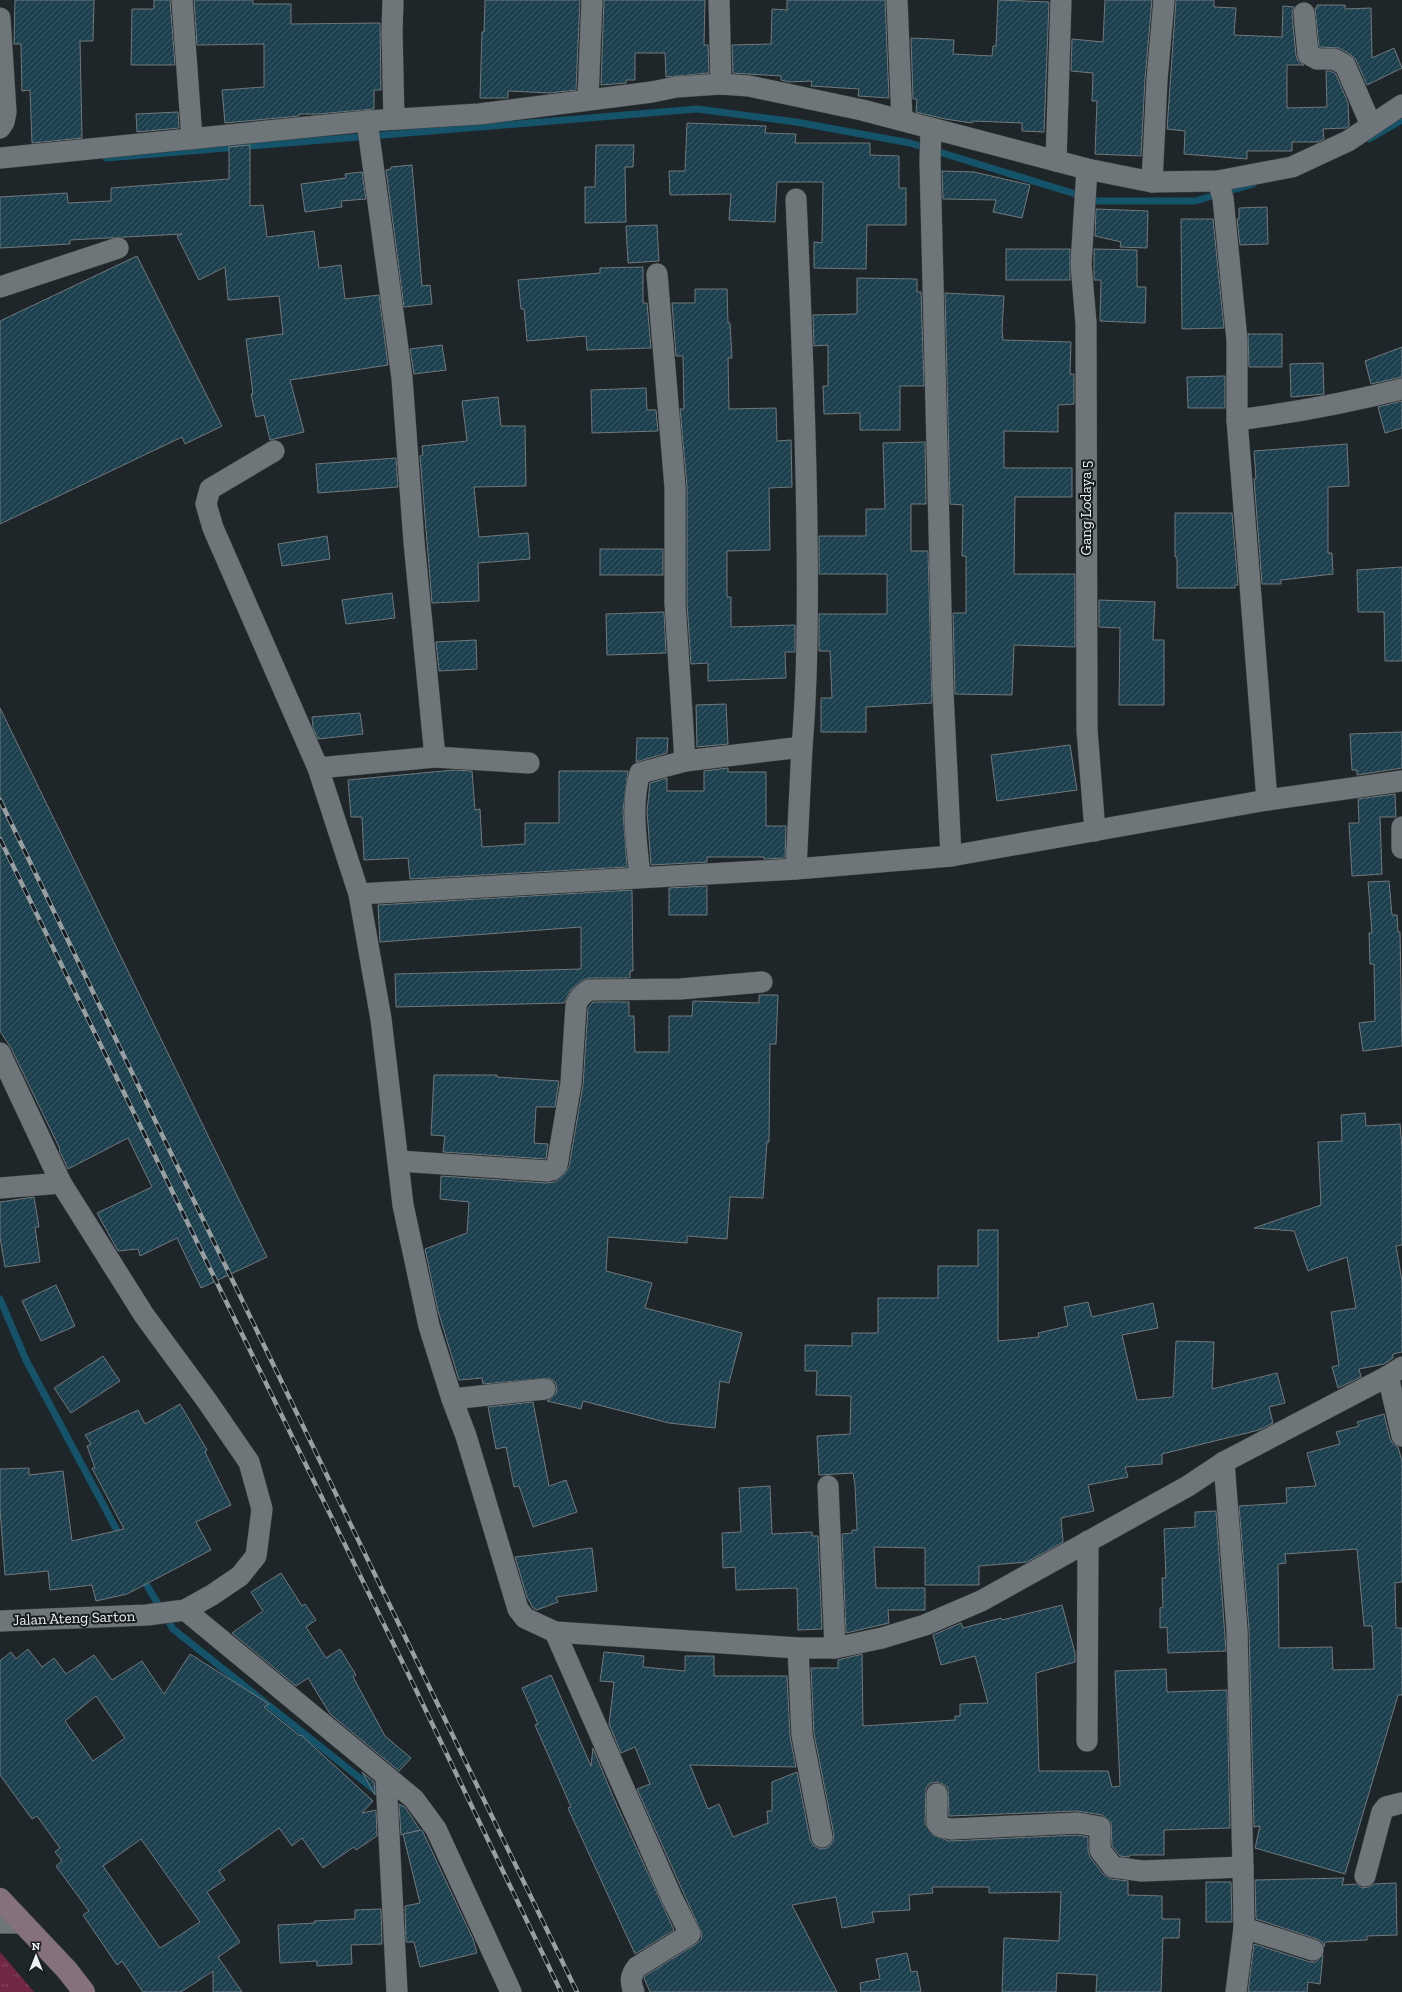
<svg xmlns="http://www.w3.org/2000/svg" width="1402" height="1992" font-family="'Zilla Slab',serif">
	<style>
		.park { fill: url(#park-tufts) }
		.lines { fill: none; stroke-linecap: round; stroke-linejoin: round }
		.stream { stroke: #15536a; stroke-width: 7 }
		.building { fill: url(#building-hatch); stroke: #70787c; fill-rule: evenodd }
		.street-casing { stroke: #3b4143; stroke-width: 22 }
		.secondary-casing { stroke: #3b4143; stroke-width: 23 }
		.street { stroke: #6e767a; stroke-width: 21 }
		.secondary { stroke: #85717e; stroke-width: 22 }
		.rail-casing { stroke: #9aa0a2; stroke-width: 4.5 }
		.rail { stroke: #161c1f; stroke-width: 3; stroke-dasharray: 9; stroke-linecap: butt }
		.labels { text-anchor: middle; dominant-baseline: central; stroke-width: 4; stroke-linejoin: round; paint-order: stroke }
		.street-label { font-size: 15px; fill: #ecf1f3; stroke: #161c1f }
	</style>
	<defs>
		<pattern id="park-tufts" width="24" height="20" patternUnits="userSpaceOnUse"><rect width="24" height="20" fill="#712646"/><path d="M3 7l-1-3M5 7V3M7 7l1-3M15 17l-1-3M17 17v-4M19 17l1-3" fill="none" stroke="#854661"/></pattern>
		<pattern id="building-hatch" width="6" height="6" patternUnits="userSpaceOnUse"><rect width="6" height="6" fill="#1d404f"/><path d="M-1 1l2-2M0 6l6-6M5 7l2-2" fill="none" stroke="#3e5c69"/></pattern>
	</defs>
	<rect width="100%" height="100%" fill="#1f2629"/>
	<polygon class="park" points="0,1952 34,1992 0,1992"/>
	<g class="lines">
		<g class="stream">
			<polyline points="1369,139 1402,120"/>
			<polyline points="106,158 697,109 796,122 910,143 1098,201 1195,201 1253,184"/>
			<polyline points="0,1299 26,1360 121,1538"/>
			<polyline points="142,1577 173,1629 381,1795 381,1798"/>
		</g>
	</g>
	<g class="building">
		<polygon points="15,0 94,0 93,41 80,41 82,138 32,143 30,90 22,91 21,44 14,44"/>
		<polygon points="154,0 170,0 175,65 131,65 132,9 154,9"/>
		<polygon points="194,0 253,0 253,4 291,4 291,24 380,23 381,90 374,90 374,109 318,114 299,114 299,116 225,123 222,90 264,87 264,44 197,45"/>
		<polygon points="485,0 580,0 576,90 550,93 508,91 508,98 480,98 482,32 484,32"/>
		<polygon points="604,0 705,0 704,45 708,45 709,73 666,77 665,53 635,53 635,80 626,80 626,83 601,85"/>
		<polygon points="787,0 885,0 889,98 858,96 859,89 811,86 812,81 789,82 781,80 781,76 733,73 732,45 771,44 772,9 787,10"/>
		<polygon points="998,0 1049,2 1044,132 1022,131 1022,123 973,121 972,123 945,119 916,112 917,99 913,99 911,38 954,40 953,54 992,56 993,46 996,46"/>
		<polygon points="1105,0 1152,0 1145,79 1141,156 1095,154 1097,101 1092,101 1093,73 1071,71 1072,39 1103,42"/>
		<polygon points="1176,0 1214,0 1214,7 1236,8 1234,35 1282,37 1283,6 1294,7 1292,14 1296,55 1298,61 1304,65 1287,65 1287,108 1327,107 1326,71 1331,71 1336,74 1348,103 1349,126 1346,128 1323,129 1324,139 1318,142 1292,142 1292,151 1247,151 1247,159 1184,154 1185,131 1167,129"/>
		<polygon points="1317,5 1345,5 1345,9 1371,8 1372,58 1394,48 1402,68 1367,85 1356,60 1351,55 1339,48 1319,47 1315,8 1317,8"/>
		<polygon points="178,112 179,128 137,132 136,114"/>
		<polygon points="687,123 766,126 765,133 796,134 795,143 870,143 870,155 899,156 899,188 906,188 906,225 867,225 866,269 814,268 814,242 822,243 823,182 777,182 775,222 729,220 731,194 670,195 669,171 685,171"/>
		<polygon points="250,145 250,206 263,205 267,237 314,231 319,268 341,265 345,299 379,295 388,365 290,380 304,432 270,440 264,415 256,417 251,394 253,394 246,339 283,334 279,296 228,300 225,267 199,280 177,236 182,234 70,240 70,244 0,248 0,197 67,193 68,203 111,201 111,188 229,179 229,147"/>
		<polygon points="596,145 634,145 633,167 625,167 626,222 585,223 585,187 595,187"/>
		<polygon points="412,165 422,286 430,285 432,304 404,307 386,170 391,169 391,167"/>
		<polygon points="942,171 974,172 1030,185 1022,218 993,212 996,200 943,199"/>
		<polygon points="362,172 366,199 341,201 342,207 305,212 301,184 346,178 345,174"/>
		<polygon points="1267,207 1268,244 1240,245 1237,219 1239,219 1239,208"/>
		<polygon points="1096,209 1148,211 1147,248 1120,247 1121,242 1095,236"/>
		<polygon points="1181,219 1213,219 1224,328 1182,329"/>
		<polygon points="657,225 659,261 628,263 626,226"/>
		<rect x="1006" y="249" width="64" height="31"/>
		<polygon points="1094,249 1137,250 1137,287 1146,287 1145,323 1100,321 1101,280 1094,280"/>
		<polygon points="137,256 222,426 185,444 182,437 0,524 0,321"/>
		<polygon points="643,267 643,303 647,303 651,348 587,350 586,336 527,341 524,309 521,309 518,280 600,273 600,268"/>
		<polygon points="857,278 917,279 917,292 921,292 924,386 900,386 900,430 860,430 860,413 824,414 823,386 828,386 828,345 814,346 813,315 857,314"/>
		<polygon points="695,289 727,289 728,323 730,323 732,358 728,358 729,409 776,408 777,441 791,440 792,487 769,488 770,550 727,551 727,597 731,597 731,627 795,625 795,652 785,652 786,678 708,681 708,663 691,664 687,603 687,487 680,409 684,409 683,356 676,356 672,303 695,303"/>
		<polygon points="945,293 1004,296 1002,329 1003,340 1071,342 1070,374 1074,374 1074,404 1058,405 1058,432 1004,431 1004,468 1072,468 1072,497 1015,497 1014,574 1075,574 1075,647 1014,645 1012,695 955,694 953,613 966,613 966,556 962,556 963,505 950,504"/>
		<polygon points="1248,334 1282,334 1282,367 1249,367"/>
		<polygon points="442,345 446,370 414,374 410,349"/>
		<polygon points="1402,347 1402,377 1371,384 1365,361"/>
		<polygon points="1323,363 1324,394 1291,397 1290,364"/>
		<polygon points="1225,376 1225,408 1188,408 1187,377"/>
		<polygon points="646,388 647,410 656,410 658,431 592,433 591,390"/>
		<polygon points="498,397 501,426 525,426 526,486 474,487 479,537 528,533 530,559 478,563 479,601 432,603 420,456 423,455 422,446 467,441 462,401"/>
		<polygon points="1402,401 1402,428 1385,433 1378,407"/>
		<polygon points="925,442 926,504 911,504 911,551 928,551 932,703 866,707 866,732 821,732 821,698 832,698 830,651 819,651 819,614 887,614 887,574 819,574 819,536 866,536 866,509 885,509 883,443"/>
		<polygon points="1347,444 1349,486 1328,487 1328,553 1332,553 1333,574 1281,580 1281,584 1262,584 1254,479 1256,479 1254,451"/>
		<polygon points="396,458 398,487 318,493 316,464"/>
		<polygon points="1175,513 1232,513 1238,585 1235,585 1235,588 1177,588 1177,557 1175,557"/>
		<polygon points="327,536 330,559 282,566 278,544"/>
		<rect x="600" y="549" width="63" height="26"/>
		<polygon points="1402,567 1402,661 1385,661 1384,612 1358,612 1357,570"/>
		<polygon points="392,593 395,618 346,624 342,600"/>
		<polygon points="1099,600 1155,602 1153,640 1164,640 1164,705 1119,705 1120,628 1099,627"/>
		<polygon points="664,612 666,653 607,655 606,614"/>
		<polygon points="476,640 477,669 439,671 436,642"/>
		<polygon points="726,704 728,744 697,747 696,705"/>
		<polygon points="0,708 267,1257 201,1288 177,1238 140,1256 138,1249 118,1251 97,1213 152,1187 128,1138 68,1169 59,1150 60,1149 11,1048 0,1031"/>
		<polygon points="360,713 363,734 318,739 313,728 312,717"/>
		<polygon points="1402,732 1402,768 1357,775 1357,770 1352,770 1350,734"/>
		<polygon points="637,738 668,738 667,753 636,762"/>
		<polygon points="1070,745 1077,790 997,801 991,755"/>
		<polygon points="728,768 728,772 766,772 766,826 786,826 785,858 764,859 764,857 707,857 707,862 651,865 647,811 650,783 667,778 667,791 704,791 704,771"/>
		<polygon points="454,770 472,771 475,810 480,809 482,847 525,844 525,823 559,823 559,771 628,771 623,811 627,867 410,879 408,858 364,860 362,817 351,817 348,780"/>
		<polygon points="1395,794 1396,817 1380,817 1382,874 1352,876 1349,823 1359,823 1358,799"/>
		<polygon points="1389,881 1392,915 1397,915 1398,932 1400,932 1402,1046 1363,1051 1359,1023 1375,1021 1374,964 1370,964 1369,933 1372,933 1368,882"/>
		<polygon points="707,886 707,915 669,915 669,888"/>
		<polygon points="632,890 633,971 630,971 630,978 589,978 583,980 571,990 564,1003 396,1007 395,974 581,969 581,927 380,942 378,905"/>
		<polygon points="759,995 778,995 776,1044 770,1044 769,1142 767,1142 763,1198 730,1197 727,1239 687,1236 687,1243 608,1237 606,1271 652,1283 645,1308 742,1333 729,1383 720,1381 715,1428 669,1423 583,1401 581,1409 547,1401 556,1394 557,1388 555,1382 549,1378 483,1384 482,1378 459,1380 438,1311 425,1249 467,1233 469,1202 440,1199 441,1176 546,1183 555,1182 565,1173 569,1167 583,1085 588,1008 593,1002 629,1002 629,1016 634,1016 635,1052 669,1052 669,1016 692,1016 693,1001 759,1003"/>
		<polygon points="434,1075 497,1075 497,1077 559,1081 555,1107 536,1107 534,1143 548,1144 546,1159 443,1152 445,1136 431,1135"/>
		<polygon points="1365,1113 1366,1126 1400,1124 1402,1148 1402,1245 1396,1246 1402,1281 1402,1352 1393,1354 1393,1358 1384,1364 1359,1369 1361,1377 1338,1388 1332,1367 1339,1365 1331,1312 1356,1308 1347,1257 1308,1271 1294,1231 1254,1228 1321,1205 1318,1142 1342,1141 1341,1115"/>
		<polygon points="34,1197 39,1227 35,1227 40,1262 5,1267 0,1237 0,1202"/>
		<polygon points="978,1230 998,1230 998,1341 1039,1337 1038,1333 1068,1326 1064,1307 1088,1302 1092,1317 1153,1303 1158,1328 1122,1335 1137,1400 1173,1397 1176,1341 1214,1342 1212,1389 1277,1373 1285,1403 1269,1407 1273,1423 1259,1430 1162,1454 1162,1464 1125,1467 1128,1477 1088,1485 1094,1511 1061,1518 1063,1542 1027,1562 979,1566 979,1585 925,1585 925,1548 874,1547 876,1588 925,1588 925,1610 888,1610 889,1623 846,1633 842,1534 852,1533 852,1530 857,1530 855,1485 853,1473 819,1475 817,1436 850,1434 851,1396 816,1395 817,1371 805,1371 805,1345 852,1346 852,1333 878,1333 878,1298 938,1298 938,1266 978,1266"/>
		<polygon points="56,1285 75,1326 41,1341 22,1301"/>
		<polygon points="103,1356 120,1381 71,1413 54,1388"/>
		<polygon points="533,1402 549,1486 566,1480 577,1512 533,1527 519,1486 514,1487 506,1447 496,1449 488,1407"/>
		<polygon points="180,1404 207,1450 205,1452 231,1505 196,1522 211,1550 127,1594 96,1601 92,1585 50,1590 48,1571 5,1575 0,1509 0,1469 29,1468 29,1475 63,1471 72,1541 124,1529 92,1468 95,1468 87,1446 91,1444 85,1435 138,1410 145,1424"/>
		<path d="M 1384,1414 L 1390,1439 L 1393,1444 L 1398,1447 L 1402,1461 L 1402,1582 L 1395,1583 L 1396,1628 L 1402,1628 L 1402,1695 L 1398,1695 L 1345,1874 L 1255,1848 L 1260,1826 L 1254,1827 L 1249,1630 L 1239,1506 L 1287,1503 L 1286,1488 L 1316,1486 L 1307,1453 L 1340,1444 L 1336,1432 L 1359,1426 L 1357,1422 ZM 1357,1549 L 1364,1626 L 1372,1626 L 1374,1669 L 1333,1670 L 1332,1647 L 1279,1648 L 1278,1564 L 1286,1563 L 1285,1554 Z"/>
		<polygon points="770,1486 772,1534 812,1532 812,1536 818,1536 822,1629 798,1630 797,1588 736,1590 735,1567 723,1568 722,1533 741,1532 739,1488"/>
		<polygon points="1216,1511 1226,1651 1168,1653 1167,1627 1160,1628 1160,1608 1163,1607 1162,1578 1166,1578 1164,1529 1195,1527 1195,1512"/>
		<polygon points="592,1548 597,1591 556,1597 558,1602 537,1610 533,1608 527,1597 515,1557"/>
		<polygon points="281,1573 302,1606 305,1604 316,1620 306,1627 326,1658 340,1649 356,1675 353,1677 385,1736 411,1758 399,1771 330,1714 308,1678 296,1686 232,1633 263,1611 251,1592"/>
		<polygon points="1062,1605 1075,1653 1075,1662 1036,1673 1039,1771 1108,1771 1112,1787 1120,1786 1115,1671 1166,1669 1167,1692 1227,1690 1230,1828 1164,1830 1164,1855 1130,1855 1129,1857 1120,1856 1112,1846 1111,1822 1102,1815 1077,1811 949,1816 948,1788 943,1784 937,1782 931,1783 926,1788 925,1824 933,1835 949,1841 1077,1835 1088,1837 1088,1850 1090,1857 1103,1874 1111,1879 1128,1881 1128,1895 1162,1896 1162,1919 1180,1919 1179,1938 1163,1938 1161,1992 1096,1992 1097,1975 1057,1973 1056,1992 1002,1992 1004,1938 1059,1941 1061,1892 989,1893 989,1887 932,1887 933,1893 909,1895 910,1910 872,1912 874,1922 842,1928 836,1897 792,1905 837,1992 650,1992 644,1978 645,1976 696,1944 701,1940 702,1934 637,1789 650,1784 635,1747 621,1753 609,1724 614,1682 600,1681 604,1652 644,1656 643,1667 685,1671 685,1656 714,1656 714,1676 787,1676 790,1736 796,1767 690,1765 708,1809 719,1804 733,1837 768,1823 767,1811 772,1811 772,1782 797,1772 810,1839 813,1845 818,1848 824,1849 830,1846 833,1840 834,1835 814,1734 811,1668 838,1668 838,1660 862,1654 863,1726 955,1720 955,1716 960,1716 960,1704 988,1703 975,1656 941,1665 933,1635 961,1623 963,1628 1001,1618 1002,1620"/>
		<path d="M 28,1649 L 42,1667 L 54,1658 L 66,1674 L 94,1655 L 112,1680 L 142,1661 L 164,1694 L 190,1654 L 269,1704 L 264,1707 L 300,1736 L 301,1735 L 373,1801 L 362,1813 L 376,1810 L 377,1836 L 356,1850 L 354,1847 L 323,1868 L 302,1838 L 292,1846 L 279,1828 L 219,1871 L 225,1880 L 207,1892 L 240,1942 L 218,1957 L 242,1992 L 213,1992 L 213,1971 L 181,1992 L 143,1992 L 122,1961 L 117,1965 L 83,1915 L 89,1911 L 56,1866 L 62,1861 L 55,1852 L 60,1848 L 37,1816 L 32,1819 L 0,1775 L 0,1661 L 11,1652 L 16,1659 ZM 96,1696 L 125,1738 L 93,1761 L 65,1721 ZM 141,1839 L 200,1922 L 160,1948 L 103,1866 Z"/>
		<polygon points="551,1675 591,1766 593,1748 614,1799 674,1930 635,1954 568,1808 571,1807 535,1725 538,1724 522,1688"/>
		<polygon points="362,1772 374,1782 375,1795"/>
		<polygon points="399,1804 405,1807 420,1830 401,1835"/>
		<polygon points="422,1830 473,1939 477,1953 420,1967 414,1942 406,1942 405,1906 420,1903 403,1834"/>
		<polygon points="1344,1878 1342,1885 1357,1884 1362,1888 1368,1887 1374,1884 1396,1883 1397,1935 1367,1936 1367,1940 1325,1942 1324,1947 1322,1942 1317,1939 1256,1919 1255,1880"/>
		<polygon points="1206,1882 1231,1882 1232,1922 1206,1922"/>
		<polygon points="381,1909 382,1944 351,1945 352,1964 317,1966 317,1961 280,1963 278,1925 315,1923 314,1921 355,1919 355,1910"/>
		<polygon points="1254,1944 1310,1962 1316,1962 1323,1955 1320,1984 1308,1982 1307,1992 1248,1992"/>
		<polygon points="907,1953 911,1972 917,1971 921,1992 861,1992 860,1983 880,1979 876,1959"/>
	</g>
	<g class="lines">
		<defs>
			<g id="street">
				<polyline points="182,0 192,139"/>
				<polyline points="393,0 392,32 394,119"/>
				<polyline points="719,0 721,84"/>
				<polyline points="897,0 902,120"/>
				<polyline points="1304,13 1308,54 1317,59 1334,59 1345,65 1371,125"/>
				<polyline points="0,18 6,112 4,122 0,128"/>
				<polyline points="588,99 592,0"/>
				<polyline points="931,128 930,161 943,692 951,856"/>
				<polyline points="0,158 367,121 479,114 652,92 676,87 721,84 749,86 862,110 1087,169 1152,182 1218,181 1292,167 1348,141 1402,105"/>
				<polyline points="1056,161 1061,0"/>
				<polyline points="1087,169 1081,264 1086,323 1087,730 1095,831"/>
				<polyline points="1218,181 1223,198 1237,340 1237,420 1267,800"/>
				<polyline points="1152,182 1157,80 1164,0"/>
				<polyline points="657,274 675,487 675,603 685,761"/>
				<polyline points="0,287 118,248"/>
				<path d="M 1237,420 C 1293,413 1347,403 1402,389"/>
				<path d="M 274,451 L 210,489 L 206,504 L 213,528 L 318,768 L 359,894 L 381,1019 L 403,1205 L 429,1326 L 452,1399 L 466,1436 L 518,1609 L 525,1618 L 555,1632 L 672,1898 L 690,1934 L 637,1967 C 630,1976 630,1982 634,1992"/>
				<polyline points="435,757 529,763"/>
				<polyline points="318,768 435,757 414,542 402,378 367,121"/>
				<polyline points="1402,827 1402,848"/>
				<polyline points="796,869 802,747"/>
				<path d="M 640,877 C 637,844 630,805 640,773 L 685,761 L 802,747 C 808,676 808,606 807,535 C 806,423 801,311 796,199"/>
				<polyline points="359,894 796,869 951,856 1267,800 1402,781"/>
				<polyline points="0,1053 61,1183 144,1315 207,1401 249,1462 262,1509 256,1556 240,1576 212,1595 185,1610 147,1615 0,1621"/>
				<path d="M 399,1161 L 547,1171 L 552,1170 L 557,1165 L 571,1083 L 576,1005 C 579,997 583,994 589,990 L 680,989 L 762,982"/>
				<polyline points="0,1188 61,1183"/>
				<polyline points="1388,1376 1402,1436"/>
				<polyline points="452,1399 545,1389"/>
				<polyline points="1224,1462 1237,1630 1243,1867 1244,1928 1236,1992"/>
				<polyline points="828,1486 835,1648"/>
				<polyline points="185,1610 414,1799 436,1829 511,1992"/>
				<polyline points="555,1632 798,1648 835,1648 882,1638 925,1625 981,1601 1188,1486 1224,1462 1388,1376 1402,1367"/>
				<polyline points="798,1648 802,1735 822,1837"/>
				<polyline points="1087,1741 1088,1541"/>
				<polyline points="386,1777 397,1992"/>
				<polyline points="937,1794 937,1823 941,1827 951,1829 1078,1823 1100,1827 1100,1850 1113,1867 1142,1871 1243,1867"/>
				<polyline points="1365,1876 1382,1812 1386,1807 1402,1803"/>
				<polyline points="0,1923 22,1923"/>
				<polyline points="1244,1928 1313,1950"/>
			</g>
			<polyline id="secondary" points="0,1899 67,1970 84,1992"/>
		</defs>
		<use href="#street" class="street-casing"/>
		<use href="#secondary" class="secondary-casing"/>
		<use href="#street" class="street"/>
		<use href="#secondary" class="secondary"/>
		<defs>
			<g id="rail">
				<polyline points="0,800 577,1992"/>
				<polyline points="0,839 416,1690 561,1992"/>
			</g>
		</defs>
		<use href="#rail" class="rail-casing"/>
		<use href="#rail" class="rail"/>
	</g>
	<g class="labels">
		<g class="street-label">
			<text transform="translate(1086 508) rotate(-90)">Gang Lodaya 5</text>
			<text transform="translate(74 1618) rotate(-2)">Jalan Ateng Sarton</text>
		</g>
	</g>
	<g transform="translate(36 1956)" stroke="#161c1f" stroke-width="3" paint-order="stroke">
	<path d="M0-3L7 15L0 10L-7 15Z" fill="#ecf1f3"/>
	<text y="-6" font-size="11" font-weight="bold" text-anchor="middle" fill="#ecf1f3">N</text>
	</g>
</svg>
